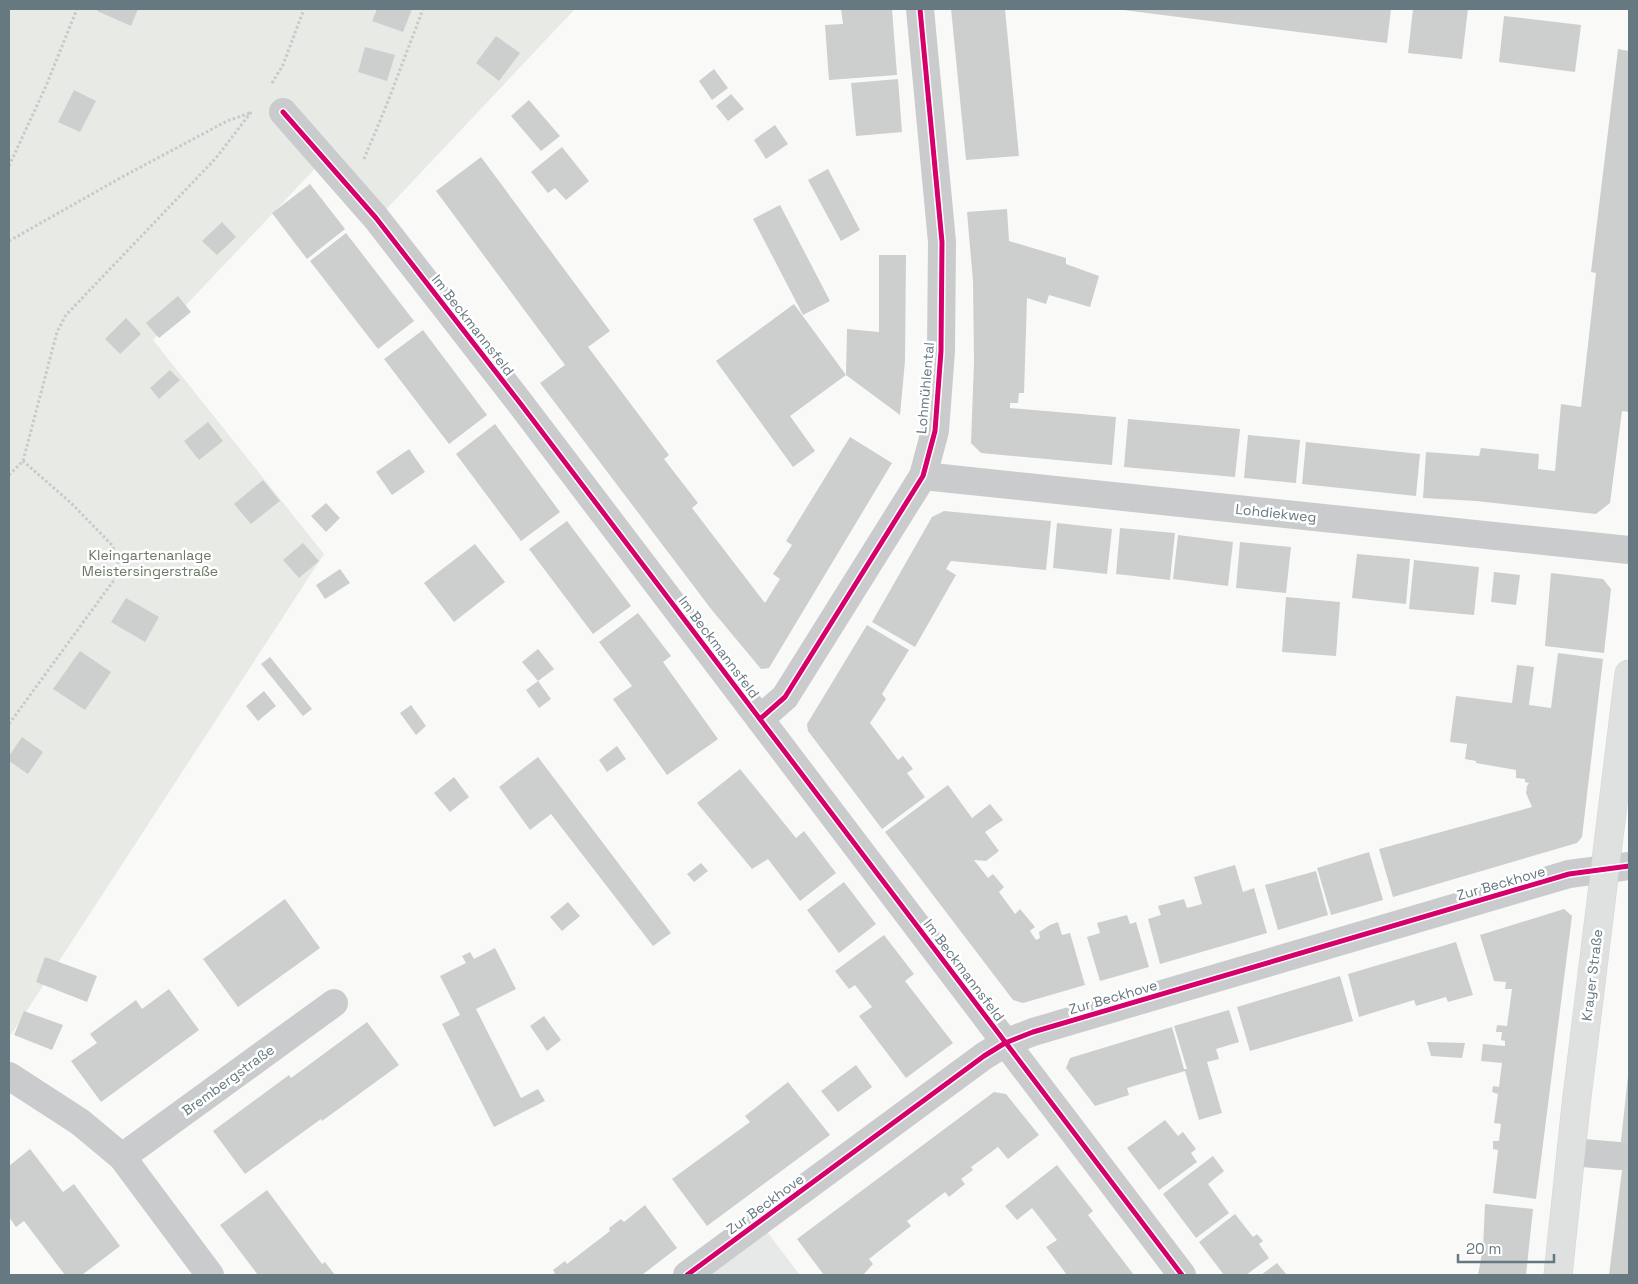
<svg xmlns="http://www.w3.org/2000/svg" width="1638" height="1284" font-family="'Space Grotesk',sans-serif">
	<style>
		.built { fill: #e7e9e8 }
		.green { fill: #e8eae6 }
		.building { fill: #cdcfcf }
		.lines { fill: none; stroke-linecap: round; stroke-linejoin: round }
		.major-casing { stroke: #d4d5d5; stroke-width: 29 }
		.path { stroke: #c8c9ca; stroke-width: 3; stroke-dasharray: 2.5 2.5; stroke-linecap: butt }
		.minor { stroke: #cacbcc; stroke-width: 28 }
		.major { stroke: #dfe0e0; stroke-width: 28 }
		.cycleway-casing { stroke: #fff; stroke-width: 8 }
		.cycleway { stroke: #d6006c; stroke-width: 5 }
		.labels { text-anchor: middle; dominant-baseline: central; stroke-width: 5; stroke-linejoin: round; paint-order: stroke }
		.street-label { font-size: 14px; fill: #667880; stroke: #fff }
		.park-label { font-size: 14px; fill: #6b7866; stroke: #fff }
	</style>
	<rect width="100%" height="100%" fill="#f9f9f8"/>
	<polygon class="built" points="764,1228 800,1275 699,1275"/>
	<polygon class="green" points="9,9 575,9 378,218 325,158 153,340 324,554 9,1038"/>
	<g class="building">
		<polygon points="98,9 138,9 131,26 97,11"/>
		<polygon points="377,9 412,9 403,32 372,21"/>
		<polygon points="841,9 892,9 897,75 829,80 825,25 843,24"/>
		<polygon points="951,9 1005,9 1019,156 966,160"/>
		<polygon points="1115,9 1391,9 1387,43"/>
		<polygon points="1413,9 1468,9 1462,59 1408,53"/>
		<polygon points="1504,16 1581,25 1575,72 1499,62"/>
		<polygon points="496,36 520,53 499,81 476,63"/>
		<polygon points="365,47 395,55 387,81 358,72"/>
		<polygon points="1618,49 1629,51 1629,412 1622,411 1610,503 1596,514 1476,501 1423,498 1426,452 1479,456 1481,448 1539,454 1538,469 1555,471 1561,404 1581,407 1596,273 1591,272"/>
		<polygon points="714,69 728,88 712,100 699,81"/>
		<polygon points="898,79 902,132 856,136 851,83"/>
		<polygon points="74,90 96,101 80,132 58,122"/>
		<polygon points="731,94 744,109 728,121 716,106"/>
		<polygon points="529,100 560,136 541,151 511,116"/>
		<polygon points="775,125 788,144 766,159 754,140"/>
		<polygon points="562,147 589,181 566,200 555,188 548,193 531,172"/>
		<polygon points="481,157 610,331 588,347 669,455 664,459 698,503 692,508 765,603 780,579 773,574 792,545 786,541 850,437 892,463 769,668 761,669 711,609 540,383 565,365 436,191"/>
		<polygon points="828,169 860,230 841,241 808,180"/>
		<polygon points="310,184 345,229 307,259 272,213"/>
		<polygon points="780,205 830,301 803,315 753,219"/>
		<polygon points="1007,209 1009,241 1066,258 1066,264 1099,276 1090,307 1049,295 1046,304 1027,298 1024,393 1019,393 1018,403 1010,403 1010,408 1116,417 1112,465 981,453 971,443 974,361 973,281 967,212"/>
		<polygon points="222,222 236,237 217,255 202,241"/>
		<polygon points="346,233 414,321 378,349 310,261"/>
		<polygon points="879,255 906,255 905,361 900,415 846,375 847,329 879,332"/>
		<polygon points="178,296 191,312 159,338 146,323"/>
		<polygon points="794,304 846,375 790,416 815,451 793,467 716,361"/>
		<polygon points="126,318 141,334 120,354 105,339"/>
		<polygon points="423,330 487,415 449,444 384,359"/>
		<polygon points="170,370 180,380 159,399 150,388"/>
		<polygon points="1128,419 1240,429 1235,477 1124,467"/>
		<polygon points="208,422 223,441 199,460 184,441"/>
		<polygon points="495,424 560,512 521,541 456,454"/>
		<polygon points="1248,435 1300,440 1296,483 1244,478"/>
		<polygon points="1306,442 1420,454 1416,496 1302,484"/>
		<polygon points="409,449 425,472 392,495 376,472"/>
		<polygon points="263,480 280,501 251,524 234,504"/>
		<polygon points="326,503 340,518 326,532 311,516"/>
		<polygon points="944,511 1051,521 1046,570 951,561 946,569 956,575 915,647 872,622 932,517"/>
		<polygon points="567,521 631,606 593,634 529,549"/>
		<polygon points="1057,523 1112,529 1107,574 1053,568"/>
		<polygon points="1120,528 1175,533 1170,580 1116,574"/>
		<polygon points="1178,535 1233,542 1228,586 1173,579"/>
		<polygon points="1240,542 1291,547 1286,593 1236,588"/>
		<polygon points="303,543 319,561 299,578 283,560"/>
		<polygon points="475,544 505,582 454,622 424,583"/>
		<polygon points="1357,554 1410,559 1406,604 1352,598"/>
		<polygon points="1414,560 1479,567 1474,615 1409,609"/>
		<polygon points="340,569 350,583 325,599 316,585"/>
		<polygon points="1494,572 1520,575 1516,605 1491,602"/>
		<polygon points="1551,573 1603,579 1611,589 1604,653 1545,646"/>
		<polygon points="1286,597 1340,602 1336,656 1282,652"/>
		<polygon points="126,598 159,617 145,642 111,622"/>
		<polygon points="638,613 671,656 663,662 718,739 667,775 613,699 632,686 599,642"/>
		<polygon points="867,625 909,650 882,694 886,699 870,723 898,760 903,756 913,769 907,773 925,797 882,829 808,731 807,724"/>
		<polygon points="538,649 554,669 538,681 522,662"/>
		<polygon points="80,651 111,672 85,710 53,689"/>
		<polygon points="1558,653 1603,659 1582,837 1577,843 1393,897 1379,849 1532,807 1526,793 1527,786 1529,783 1525,782 1525,779 1516,778 1516,770 1476,763 1476,761 1465,759 1467,744 1450,742 1456,696 1512,703 1517,665 1534,667 1529,705 1551,708"/>
		<polygon points="270,657 312,709 303,716 261,664"/>
		<polygon points="538,681 551,699 539,708 526,690"/>
		<polygon points="264,691 276,706 258,721 246,706"/>
		<polygon points="411,705 426,726 416,735 400,713"/>
		<polygon points="22,737 43,752 28,774 9,761 9,756"/>
		<polygon points="617,746 626,759 607,772 599,760"/>
		<polygon points="538,757 671,933 653,946 551,814 530,830 499,787"/>
		<polygon points="740,769 796,838 804,831 836,873 800,901 768,859 752,869 697,803"/>
		<polygon points="454,777 469,797 450,812 434,793"/>
		<polygon points="948,785 972,818 990,804 1003,820 985,832 999,851 986,861 974,860 988,878 993,874 1004,887 999,892 1015,914 1020,909 1035,927 1030,931 1036,940 1040,938 1039,932 1050,925 1058,922 1062,935 1070,933 1085,985 1023,1003 1013,1000 885,832"/>
		<polygon points="1369,852 1383,900 1331,915 1317,868"/>
		<polygon points="701,863 708,871 694,882 687,874"/>
		<polygon points="1235,865 1243,892 1254,888 1267,933 1160,964 1148,919 1161,915 1158,906 1184,899 1187,908 1202,904 1194,877"/>
		<polygon points="1316,871 1328,915 1278,930 1265,885"/>
		<polygon points="844,882 876,924 839,953 807,910"/>
		<polygon points="285,899 320,948 238,1007 203,959"/>
		<polygon points="568,902 580,916 562,931 550,917"/>
		<polygon points="1564,909 1572,916 1536,1199 1493,1193 1498,1150 1493,1149 1493,1141 1499,1141 1501,1124 1494,1123 1498,1094 1492,1092 1493,1086 1499,1087 1502,1063 1481,1061 1483,1044 1505,1046 1505,1041 1501,1040 1502,1032 1496,1032 1497,1025 1507,1026 1512,989 1505,989 1506,982 1494,981 1480,935"/>
		<polygon points="1127,915 1130,924 1136,922 1149,967 1100,981 1087,937 1100,933 1097,923"/>
		<polygon points="884,935 914,974 905,981 953,1043 906,1078 859,1016 872,1007 855,985 849,989 835,971"/>
		<polygon points="1456,942 1473,995 1448,1002 1446,997 1416,1006 1414,1000 1359,1017 1348,974"/>
		<polygon points="495,948 516,989 476,1009 521,1098 538,1089 545,1101 494,1127 442,1024 460,1015 440,976 466,963 462,956 470,952 474,959"/>
		<polygon points="45,957 97,976 87,1002 36,982"/>
		<polygon points="1340,976 1353,1021 1250,1051 1237,1007"/>
		<polygon points="169,989 199,1030 101,1102 71,1061 97,1043 90,1034 136,1000 142,1009"/>
		<polygon points="1229,1010 1239,1042 1216,1049 1219,1059 1207,1062 1222,1113 1199,1120 1185,1071 1127,1088 1129,1095 1095,1106 1066,1068 1070,1058 1172,1027 1184,1069 1187,1069 1174,1026"/>
		<polygon points="24,1011 63,1025 52,1050 14,1035"/>
		<polygon points="544,1016 561,1040 547,1051 530,1026"/>
		<polygon points="367,1022 399,1065 322,1121 321,1119 245,1174 213,1131 289,1075 291,1078"/>
		<polygon points="1427,1042 1465,1043 1462,1058 1431,1056"/>
		<polygon points="856,1065 872,1087 838,1112 821,1091"/>
		<polygon points="1628,1076 1629,1275 1609,1275 1622,1170 1618,1168"/>
		<polygon points="788,1082 830,1135 707,1226 672,1179 750,1122 745,1116"/>
		<polygon points="994,1092 1006,1094 1039,1135 1008,1159 998,1147 971,1167 973,1170 961,1179 965,1184 949,1197 945,1192 907,1221 911,1226 869,1259 873,1264 864,1274 824,1275 797,1239"/>
		<polygon points="1165,1120 1178,1136 1183,1132 1196,1149 1191,1153 1197,1162 1159,1190 1127,1148"/>
		<polygon points="30,1149 63,1192 74,1184 120,1246 82,1275 65,1275 24,1221 16,1227 9,1217 9,1166"/>
		<polygon points="1213,1156 1224,1171 1208,1184 1229,1213 1196,1238 1163,1194"/>
		<polygon points="1057,1165 1093,1211 1088,1215 1134,1275 1067,1275 1046,1247 1057,1240 1032,1208 1017,1220 1005,1206"/>
		<polygon points="267,1190 322,1264 325,1262 335,1275 258,1275 220,1225"/>
		<polygon points="1485,1204 1533,1209 1526,1275 1478,1275 1483,1248"/>
		<polygon points="645,1205 677,1248 642,1275 552,1275 555,1273 553,1270 565,1261 567,1264 610,1231 609,1228 621,1219 624,1222"/>
		<polygon points="1235,1214 1253,1237 1257,1234 1263,1241 1259,1244 1269,1258 1246,1275 1224,1275 1199,1242"/>
		<polygon points="1277,1263 1287,1275 1261,1275"/>
	</g>
	<g class="lines">
		<defs>
			<polyline id="major" points="1558,1275 1576,1105 1629,674"/>
		</defs>
		<use href="#major" class="major-casing"/>
		<g class="path">
			<polyline points="272,83 283,65 304,9"/>
			<polyline points="364,159 387,104 423,9"/>
			<polyline points="9,166 46,86 77,9"/>
			<polyline points="9,241 122,177 227,121 250,113"/>
			<polyline points="9,475 23,461 57,332 66,315 216,158 252,111"/>
			<polyline points="9,724 114,580 118,562 112,545 71,503 23,461"/>
		</g>
		<g class="minor">
			<polyline points="283,112 376,218 520,403 1182,1275"/>
			<polyline points="923,476 1629,550"/>
			<polyline points="760,719 785,697 923,476 935,431 941,351 942,242 920,9"/>
			<polyline points="9,1076 80,1122 122,1157 210,1275"/>
			<polyline points="1571,1152 1619,1156"/>
			<polyline points="122,1157 334,1003"/>
			<polyline points="687,1275 984,1056 1005,1043 1033,1032 1569,874 1629,866"/>
		</g>
		<use href="#major" class="major"/>
		<defs>
			<g id="cycleway">
				<polyline points="283,112 376,218 520,403 1182,1275"/>
				<polyline points="760,719 785,697 923,476 935,431 941,351 942,242 920,9"/>
				<polyline points="687,1275 984,1056 1005,1043 1033,1032 1569,874 1629,866"/>
			</g>
		</defs>
		<use href="#cycleway" class="cycleway-casing"/>
		<use href="#cycleway" class="cycleway"/>
	</g>
	<g class="labels">
		<g class="street-label">
			<text transform="translate(473 325) rotate(52)">Im Beckmannsfeld</text>
			<text transform="translate(925 388) rotate(-85)">Lohmühlental</text>
			<text transform="translate(1276 513) rotate(6)">Lohdiekweg</text>
			<text transform="translate(719 647) rotate(53)">Im Beckmannsfeld</text>
			<text transform="translate(1501 883) rotate(-16)">Zur Beckhove</text>
			<text transform="translate(964 970) rotate(53)">Im Beckmannsfeld</text>
			<text transform="translate(1592 975) rotate(-83)">Krayer Straße</text>
			<text transform="translate(1113 997) rotate(-16)">Zur Beckhove</text>
			<text transform="translate(228 1080) rotate(-36)">Brembergstraße</text>
			<text transform="translate(765 1204) rotate(-36)">Zur Beckhove</text>
		</g>
		<g class="park-label">
			<text x="150" y="555">Kleingartenanlage<tspan x="150" dy="16">Meistersingerstraße</tspan></text>
		</g>
	</g>
	<rect width="1638" height="1284" fill="none" stroke="#667880" stroke-width="20"/>
	<path d="M1458 1254v8h96v-8" fill="none" stroke="#667880" stroke-width="2.5"/>
	<text x="1466" y="1254" font-size="15" fill="#667880" stroke="#ffffff" stroke-width="4" paint-order="stroke">20 m</text>
</svg>
